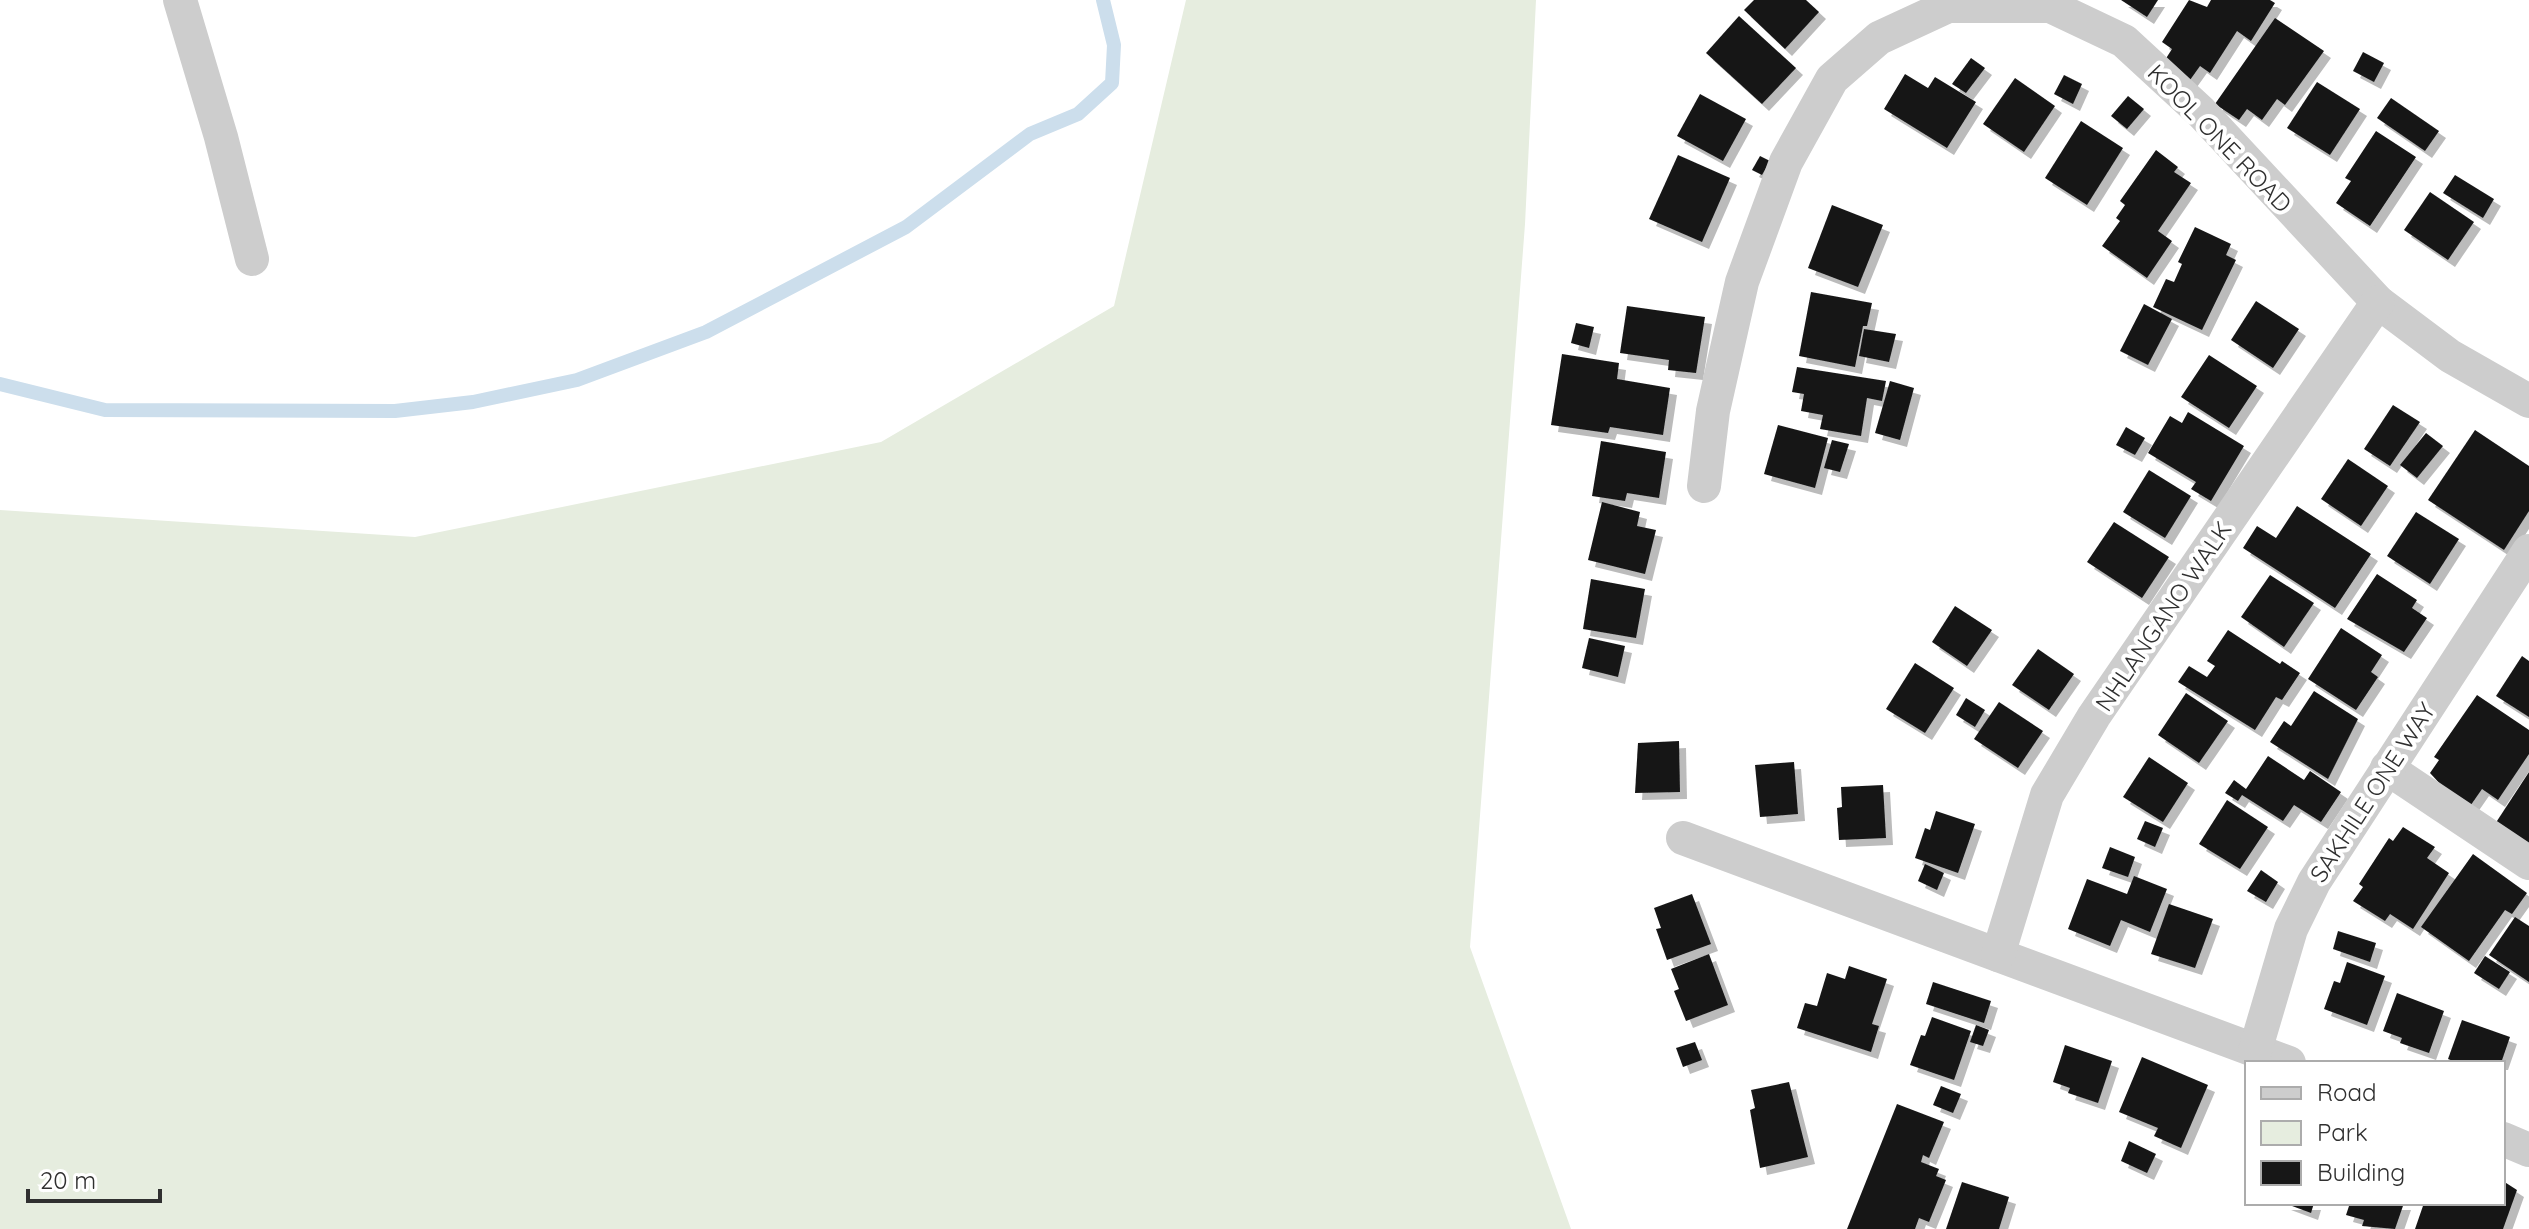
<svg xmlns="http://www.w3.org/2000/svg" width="2529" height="1229" font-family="Quicksand,sans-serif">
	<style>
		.green { fill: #e6eddf }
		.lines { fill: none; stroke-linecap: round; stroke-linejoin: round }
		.stream { stroke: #ccdeec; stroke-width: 14 }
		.building { fill: #171717; filter: url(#shadow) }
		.street { stroke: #cdcdcd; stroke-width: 34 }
		.labels { text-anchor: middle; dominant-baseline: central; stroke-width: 8; stroke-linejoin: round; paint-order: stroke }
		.street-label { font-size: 24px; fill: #303030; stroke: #fff }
	</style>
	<defs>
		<filter id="shadow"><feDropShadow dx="7" dy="7" stdDeviation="0" flood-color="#0004"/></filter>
	</defs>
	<rect width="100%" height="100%" fill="#fff"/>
	<polygon class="green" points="1186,0 1536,0 1525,224 1470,947 1571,1229 0,1229 0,510 415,537 881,442 1114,306"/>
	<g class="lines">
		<polyline class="stream" points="0,384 105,410 395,411 473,402 577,380 706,332 906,227 1030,134 1078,114 1112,83 1114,45 1103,0"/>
	</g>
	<g class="building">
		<polygon points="1754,0 1806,0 1819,12 1785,49 1744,10"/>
		<polygon points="2121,0 2158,0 2147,17"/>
		<polygon points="2189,0 2207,7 2211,0 2270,0 2275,3 2251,41 2237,31 2210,73 2200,66 2190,80 2163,63 2172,49 2162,42"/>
		<polygon points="1739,16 1796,68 1762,104 1706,53"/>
		<polygon points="2275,18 2324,51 2285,105 2277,99 2262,120 2247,109 2239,120 2215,104"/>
		<polygon points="2363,52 2384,63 2374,82 2353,71"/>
		<polygon points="1971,58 1985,68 1966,93 1952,84"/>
		<polygon points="1905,74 1928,88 1935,77 1976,102 1947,148 1884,109"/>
		<polygon points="2064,75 2082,84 2073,104 2054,94"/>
		<polygon points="2015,78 2055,106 2024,152 1983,124"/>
		<polygon points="2317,82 2360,109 2330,155 2287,128"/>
		<polygon points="1700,94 1746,119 1723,161 1677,136"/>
		<polygon points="2128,96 2144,109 2127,129 2111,116"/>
		<polygon points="2391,98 2439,131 2425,151 2377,118"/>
		<polygon points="2081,121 2123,148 2087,205 2045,178"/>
		<polygon points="2376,131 2416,157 2370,226 2336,203 2351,181 2345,178"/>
		<polygon points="2156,150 2178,167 2174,172 2191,183 2158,231 2172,241 2147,278 2102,246 2120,221 2116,218 2125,205 2120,201"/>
		<polygon points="1678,155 1730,178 1702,242 1649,219"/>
		<polygon points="1760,156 1770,161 1762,175 1752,170"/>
		<polygon points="2455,175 2494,199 2483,218 2443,193"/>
		<polygon points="2430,192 2474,222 2448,260 2404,230"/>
		<polygon points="1832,205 1883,225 1858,287 1808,268"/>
		<polygon points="2195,227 2231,244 2226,255 2236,260 2202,330 2153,307 2166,279 2174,282 2182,264 2178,262"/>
		<polygon points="1811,292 1872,303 1867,326 1863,326 1855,367 1799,356"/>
		<polygon points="2256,301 2299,329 2273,368 2231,340"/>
		<polygon points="2144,304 2172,319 2148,365 2120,351"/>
		<polygon points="1627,306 1705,317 1696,373 1668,370 1669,360 1620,353"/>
		<polygon points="1576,323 1594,327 1589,348 1571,343"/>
		<polygon points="1864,329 1896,334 1889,362 1859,356"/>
		<polygon points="1562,354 1619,363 1617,379 1670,388 1663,435 1610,427 1608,433 1551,425"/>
		<polygon points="2209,355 2257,386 2229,428 2181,397"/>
		<polygon points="1797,367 1886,381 1882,401 1867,398 1861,436 1820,429 1823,415 1801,411 1804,394 1792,392"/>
		<polygon points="1890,381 1914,388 1900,440 1875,433"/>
		<polygon points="2393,405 2420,422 2390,466 2364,449"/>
		<polygon points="2188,412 2244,446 2211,501 2191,489 2196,482 2148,453 2170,416 2182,423"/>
		<polygon points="1778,425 1828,438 1815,488 1764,474"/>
		<polygon points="2126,427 2145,438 2135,455 2116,445"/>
		<polygon points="2475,430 2529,466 2529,511 2504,550 2428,500"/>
		<polygon points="2426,433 2443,446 2417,478 2400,465"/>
		<polygon points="1832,440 1849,444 1840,472 1824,468"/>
		<polygon points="1601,441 1666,452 1659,498 1627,493 1625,501 1592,496"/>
		<polygon points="2348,459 2388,486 2361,526 2321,499"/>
		<polygon points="2149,470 2191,496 2165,538 2123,512"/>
		<polygon points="1602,502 1640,512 1637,526 1656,530 1645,574 1588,560"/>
		<polygon points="2297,506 2371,554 2335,608 2243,548 2257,526 2276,538"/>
		<polygon points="2416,512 2459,539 2430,584 2387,556"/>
		<polygon points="2114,522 2169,557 2142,598 2087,562"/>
		<polygon points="2377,574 2417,600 2412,608 2427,618 2404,652 2347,619"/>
		<polygon points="2270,575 2314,603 2284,647 2241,617"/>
		<polygon points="1591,579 1645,589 1636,638 1583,629"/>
		<polygon points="1955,606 1992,630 1967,666 1932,642"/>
		<polygon points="2341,628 2382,655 2371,672 2378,677 2356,710 2308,679"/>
		<polygon points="2228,630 2280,664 2282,661 2300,673 2282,700 2276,697 2255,730 2178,682 2189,666 2207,677 2215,666 2207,661"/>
		<polygon points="1589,638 1625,646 1618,677 1582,668"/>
		<polygon points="2038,649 2074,674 2049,710 2012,685"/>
		<polygon points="2522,656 2529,661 2529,717 2496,696"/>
		<polygon points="1915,663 1954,688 1925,733 1886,709"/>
		<polygon points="2314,691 2358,719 2328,779 2270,742 2284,721 2291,726"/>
		<polygon points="2186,693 2228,721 2199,763 2158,735"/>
		<polygon points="2477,695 2529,730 2529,754 2498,800 2482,789 2466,812 2430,773 2439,760 2434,757"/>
		<polygon points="1966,698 1985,710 1975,727 1956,715"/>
		<polygon points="1999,702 2043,731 2018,768 1974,739"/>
		<polygon points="1679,741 1680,792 1635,793 1638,743"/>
		<polygon points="2268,756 2304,780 2310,771 2341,792 2321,822 2294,805 2283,821 2242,795 2238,801 2225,793 2234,780 2246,789"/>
		<polygon points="2149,757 2188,783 2163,822 2123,797"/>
		<polygon points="1794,762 1798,814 1760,817 1755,765"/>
		<polygon points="2529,772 2529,847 2495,824"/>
		<polygon points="1883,785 1886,838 1839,840 1837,808 1842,807 1841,787"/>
		<polygon points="2227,800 2268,827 2240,869 2199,844"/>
		<polygon points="1936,811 1975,824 1958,873 1915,858 1925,828 1930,830"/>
		<polygon points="2145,821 2163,828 2155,847 2137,839"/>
		<polygon points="2403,827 2435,847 2427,858 2449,873 2413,929 2390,914 2385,921 2353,901 2363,887 2359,884 2389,838 2393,841"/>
		<polygon points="2110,847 2135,857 2128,877 2102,868"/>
		<polygon points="2473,854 2527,893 2512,914 2505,910 2469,961 2421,927"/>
		<polygon points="1925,864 1944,873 1937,890 1918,881"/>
		<polygon points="2261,870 2278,882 2266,902 2247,891"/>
		<polygon points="2134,876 2167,889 2150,932 2121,920 2110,946 2068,929 2087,879 2127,894"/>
		<polygon points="1692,894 1711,944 1667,960 1656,929 1661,928 1654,908"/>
		<polygon points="2169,904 2213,919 2195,968 2151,954"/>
		<polygon points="2515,917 2529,926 2529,982 2489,955"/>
		<polygon points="2338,931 2376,943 2370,962 2333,949"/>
		<polygon points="1709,954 1728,1005 1686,1021 1674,991 1679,989 1671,969"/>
		<polygon points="2485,956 2510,972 2499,989 2474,973"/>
		<polygon points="2347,962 2385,976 2367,1025 2324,1009 2334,981 2340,983"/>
		<polygon points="1849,966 1887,979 1872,1024 1879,1026 1871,1052 1797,1028 1805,1003 1817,1006 1827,973 1845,979"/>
		<polygon points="1933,982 1991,1001 1984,1023 1926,1004"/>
		<polygon points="2397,993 2444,1011 2429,1053 2400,1043 2402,1038 2383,1031"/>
		<polygon points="1932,1017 1971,1031 1954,1080 1910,1065 1921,1035 1925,1036"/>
		<polygon points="2462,1020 2510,1037 2501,1063 2458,1063 2448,1059"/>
		<polygon points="1976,1025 1989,1030 1983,1046 1970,1042"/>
		<polygon points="1695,1042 1702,1060 1683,1067 1676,1048"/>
		<polygon points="2065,1045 2112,1061 2098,1103 2068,1093 2070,1088 2053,1082"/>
		<polygon points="2142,1057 2208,1085 2181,1148 2154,1136 2158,1128 2119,1112"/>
		<polygon points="1789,1082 1808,1157 1760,1168 1750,1110 1755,1108 1751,1090"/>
		<polygon points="1941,1086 1961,1094 1953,1113 1933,1105"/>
		<polygon points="1897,1104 1944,1122 1929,1158 1923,1155 1921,1162 1939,1169 1936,1176 1946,1180 1929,1222 1919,1218 1915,1229 1847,1229"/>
		<polygon points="2129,1141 2156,1154 2147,1173 2121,1161"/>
		<polygon points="2503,1181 2517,1190 2503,1229 2415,1229 2424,1203 2503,1203"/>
		<polygon points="1962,1182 2009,1197 1999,1229 1946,1229"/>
		<polygon points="2284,1203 2314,1203 2311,1213"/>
		<polygon points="2350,1203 2404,1203 2395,1229 2362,1226 2364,1220 2346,1215"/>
	</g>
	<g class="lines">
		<g class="street">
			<polyline points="180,0 221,137 252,259"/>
			<polyline points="1704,486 1713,411 1742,282 1786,162 1832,79 1879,38 1948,6 2050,6 2124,41 2201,112 2378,302 2450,356 2529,401"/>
			<polyline points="2387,768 2529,863"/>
			<polyline points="1683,838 2289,1063"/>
			<polyline points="1998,955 2047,795 2094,716 2378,302"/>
			<polyline points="2255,1051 2291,929 2314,882 2529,551"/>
			<polyline points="2503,1139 2529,1150"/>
		</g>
	</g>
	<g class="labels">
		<g class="street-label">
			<text transform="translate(2220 138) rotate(46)">KOOL ONE ROAD</text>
			<text transform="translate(2163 616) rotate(-56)">NHLANGANO WALK</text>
			<text transform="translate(2372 792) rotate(-57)">SAKHILE ONE WAY</text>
		</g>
	</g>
	<rect x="2245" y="1061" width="260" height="144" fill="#ffffff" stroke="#acacac" stroke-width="2"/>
	<rect x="2261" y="1087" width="40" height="12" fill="#cdcdcd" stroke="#acacac" stroke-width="2"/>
	<text x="2317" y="1101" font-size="24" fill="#303030">Road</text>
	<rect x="2261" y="1121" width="40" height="24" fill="#e6eddf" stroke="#acacac" stroke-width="2"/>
	<text x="2317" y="1141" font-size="24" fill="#303030">Park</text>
	<rect x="2261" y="1161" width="40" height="24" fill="#171717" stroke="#acacac" stroke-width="2"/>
	<text x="2317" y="1181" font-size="24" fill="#303030">Building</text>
	<path d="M28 1189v12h132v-12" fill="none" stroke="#303030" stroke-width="4"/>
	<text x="40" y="1189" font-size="24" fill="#303030" stroke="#ffffff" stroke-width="6" paint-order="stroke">20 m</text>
</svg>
